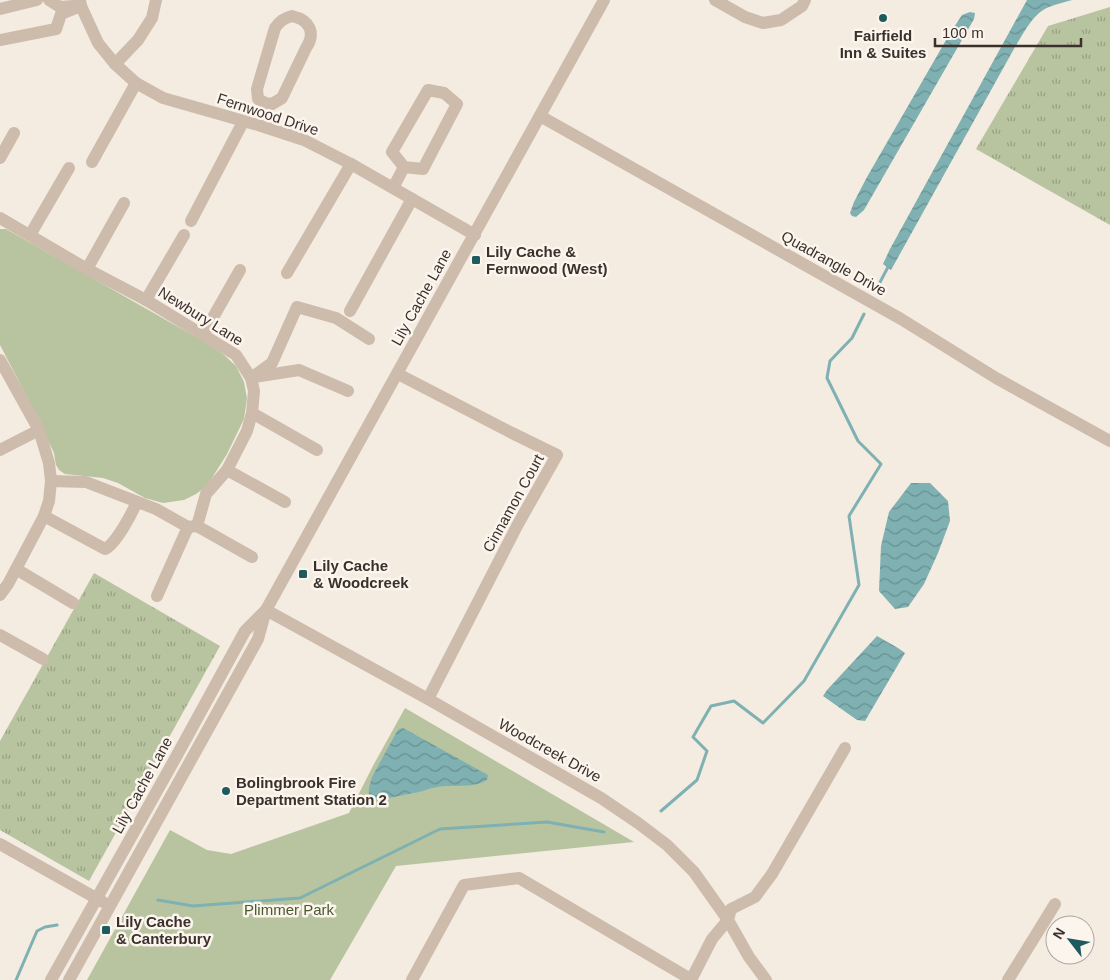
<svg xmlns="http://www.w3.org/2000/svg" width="1110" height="980" font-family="Helvetica,sans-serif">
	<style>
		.grass { fill: url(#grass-tufts) }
		.green { fill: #b8c4a0 }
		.water { fill: url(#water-waves) }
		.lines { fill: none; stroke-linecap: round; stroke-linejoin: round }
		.stream { stroke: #7fb0b2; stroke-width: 3 }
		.minor { stroke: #cdbbac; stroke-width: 12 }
		.poi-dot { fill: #1f5a5e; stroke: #fbf5ee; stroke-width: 2 }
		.labels { text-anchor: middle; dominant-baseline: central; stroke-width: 5; stroke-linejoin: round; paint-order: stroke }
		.poi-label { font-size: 15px; font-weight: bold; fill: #3b302b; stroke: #fbf5ee; text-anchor: start }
		.street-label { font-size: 15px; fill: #3b302b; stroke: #fbf5ee }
		.park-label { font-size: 15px; fill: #4a5a2e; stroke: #fbf5ee }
	</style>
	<defs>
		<pattern id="grass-tufts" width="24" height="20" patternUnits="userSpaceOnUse" patternTransform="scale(1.25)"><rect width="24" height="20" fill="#b8c4a0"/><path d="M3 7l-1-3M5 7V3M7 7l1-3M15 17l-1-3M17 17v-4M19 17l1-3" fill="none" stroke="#97a083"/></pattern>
		<pattern id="water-waves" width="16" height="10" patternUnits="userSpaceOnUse" patternTransform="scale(1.25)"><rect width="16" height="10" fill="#7fb0b2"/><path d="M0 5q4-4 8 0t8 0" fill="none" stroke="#699091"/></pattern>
	</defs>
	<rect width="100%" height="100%" fill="#f4ebe1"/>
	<g class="grass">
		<polygon points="1110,7 1110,225 976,149 1048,26"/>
		<polygon points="94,573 220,646 89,881 0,830 0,741"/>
	</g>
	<g class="green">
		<polygon points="0,229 6,229 203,341 223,354 236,366 244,382 247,398 244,419 227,454 207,486 196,494 184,500 163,503 145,498 118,483 103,478 65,474 59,470 56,465 54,453 27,397 0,345"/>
		<polygon points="405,708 634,842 396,866 330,980 87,980 170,830 207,850 231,854 349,813 374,764"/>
	</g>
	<g class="water">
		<path d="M 1027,0 L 1072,0 C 1065,2 1056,4 1049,7 C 1033,13 1024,33 1015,47 L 891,270 L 883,264 L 890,249 Z"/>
		<polygon points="970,12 975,13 974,19 864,210 856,217 852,216 850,213 854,202 867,177 949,35 962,15"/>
		<polygon points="911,483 930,483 948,501 950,521 938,553 924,584 908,607 895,609 879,591 881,546 889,512"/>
		<polygon points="877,636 898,648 905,653 865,721 857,720 823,696 827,690"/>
		<path d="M 403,728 L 488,775 L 487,780 C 472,789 453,784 437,787 C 429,788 422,792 414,793 C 402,795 390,798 379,800 L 373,799 L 370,798 C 367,791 370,784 372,777 L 396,733 L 399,729 Z"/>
	</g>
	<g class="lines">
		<g class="stream">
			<polyline points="878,286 888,267"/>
			<polyline points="661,811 697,780 707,751 693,737 711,706 734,701 763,723 804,681 859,585 849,516 881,464 858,441 827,378 830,361 852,338 864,314"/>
			<polyline points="158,900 193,906 300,898 440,829 547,822 604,832"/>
			<polyline points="16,980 37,931 45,927 57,925"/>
		</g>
		<g class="minor">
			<polyline points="49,0 60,7 74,6"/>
			<polyline points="80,0 81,6 98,43 115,64 136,83 163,98 258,125 304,140 351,164 475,235"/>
			<polyline points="715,0 745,17 763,23 781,20 802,6 805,0"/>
			<polyline points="0,9 37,0"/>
			<path d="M 292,16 C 310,20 316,33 306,48 L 282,98 L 272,104 L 265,103 L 258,99 L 257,89 L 275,28 C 280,21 284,18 292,16 Z"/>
			<polyline points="0,40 56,29 61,14 81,6"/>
			<polyline points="115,64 138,40 152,18 156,0"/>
			<polyline points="540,116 901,319 996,378 1110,441"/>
			<polyline points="0,158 14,133"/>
			<polyline points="92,162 136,83"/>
			<polyline points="393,188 404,167 423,169 457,104 444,93 428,90 392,152 404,167"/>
			<polyline points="0,218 87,269 146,300 236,355 251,378 254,391 252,413 247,431 227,470 206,494 197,526 188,527 156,509 86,482 51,481"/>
			<polyline points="191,221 243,122"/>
			<polyline points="30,235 69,168"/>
			<polyline points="87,269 124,203"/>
			<polyline points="287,273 351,164"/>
			<polyline points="146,300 184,235"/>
			<polyline points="350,311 412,199"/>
			<polyline points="203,335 240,270"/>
			<polyline points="0,360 39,430 49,463 51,481 49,501 44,516 8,584 0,595"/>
			<polyline points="398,374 512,433 557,455 518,524 428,699"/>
			<polyline points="254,377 299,370 348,391"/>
			<polyline points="251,378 272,363 297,307 336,318 369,339"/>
			<polyline points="252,413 317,450"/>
			<polyline points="0,450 39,430"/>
			<polyline points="227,470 285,502"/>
			<path d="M 44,516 L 105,549 C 116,544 132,513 137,502"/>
			<polyline points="197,526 252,557"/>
			<polyline points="16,569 73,603"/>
			<polyline points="157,596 188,527"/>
			<polyline points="266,610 428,699 547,767 601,798 638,823 667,845 694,872 728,920 749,957 766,980"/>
			<polyline points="0,635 43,659"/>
			<polyline points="0,844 103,902"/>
			<polyline points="51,980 176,757 245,631 264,612"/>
			<polyline points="69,980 258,639 266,610 604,0"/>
			<polyline points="412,980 464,885 519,878 692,980"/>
			<polyline points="691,980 712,939 728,920 731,909 755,897 772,874 845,748"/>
			<polyline points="1008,980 1055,904"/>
		</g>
	</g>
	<g class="poi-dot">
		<circle cx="883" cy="18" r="5"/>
		<rect x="471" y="255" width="10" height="10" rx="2.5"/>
		<rect x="298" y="569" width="10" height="10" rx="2.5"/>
		<circle cx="226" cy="791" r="5"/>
		<rect x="101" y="925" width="10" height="10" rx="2.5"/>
	</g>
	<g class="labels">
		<g class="poi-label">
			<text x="883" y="35" text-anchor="middle">Fairfield<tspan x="883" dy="17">Inn &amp; Suites</tspan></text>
			<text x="486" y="251">Lily Cache &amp;<tspan x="486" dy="17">Fernwood (West)</tspan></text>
			<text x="313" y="565">Lily Cache<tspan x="313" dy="17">&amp; Woodcreek</tspan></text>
			<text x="236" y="782">Bolingbrook Fire<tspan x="236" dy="17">Department Station 2</tspan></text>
			<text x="116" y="921">Lily Cache<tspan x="116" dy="17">&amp; Canterbury</tspan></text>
		</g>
		<g class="street-label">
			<text transform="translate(268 114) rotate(18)">Fernwood Drive</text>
			<text transform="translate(834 263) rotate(29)">Quadrangle Drive</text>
			<text transform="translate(421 297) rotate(-61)">Lily Cache Lane</text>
			<text transform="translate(201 316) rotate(32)">Newbury Lane</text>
			<text transform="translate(513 503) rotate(-61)">Cinnamon Court</text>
			<text transform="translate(550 750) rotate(29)">Woodcreek Drive</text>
			<text transform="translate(142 785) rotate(-61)">Lily Cache Lane</text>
		</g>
		<g class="park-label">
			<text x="289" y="909">Plimmer Park</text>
		</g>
	</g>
	<g transform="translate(1070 940) rotate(301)"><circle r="24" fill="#fbf5ee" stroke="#aea6a0"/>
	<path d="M0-4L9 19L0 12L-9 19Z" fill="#1f5a5e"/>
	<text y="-8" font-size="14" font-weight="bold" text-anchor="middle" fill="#3b302b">N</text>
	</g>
	<path d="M935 38v8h146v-8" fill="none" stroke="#3b302b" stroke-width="2.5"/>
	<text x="942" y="38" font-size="15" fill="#3b302b" stroke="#fbf5ee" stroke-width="4" paint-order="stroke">100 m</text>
</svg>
